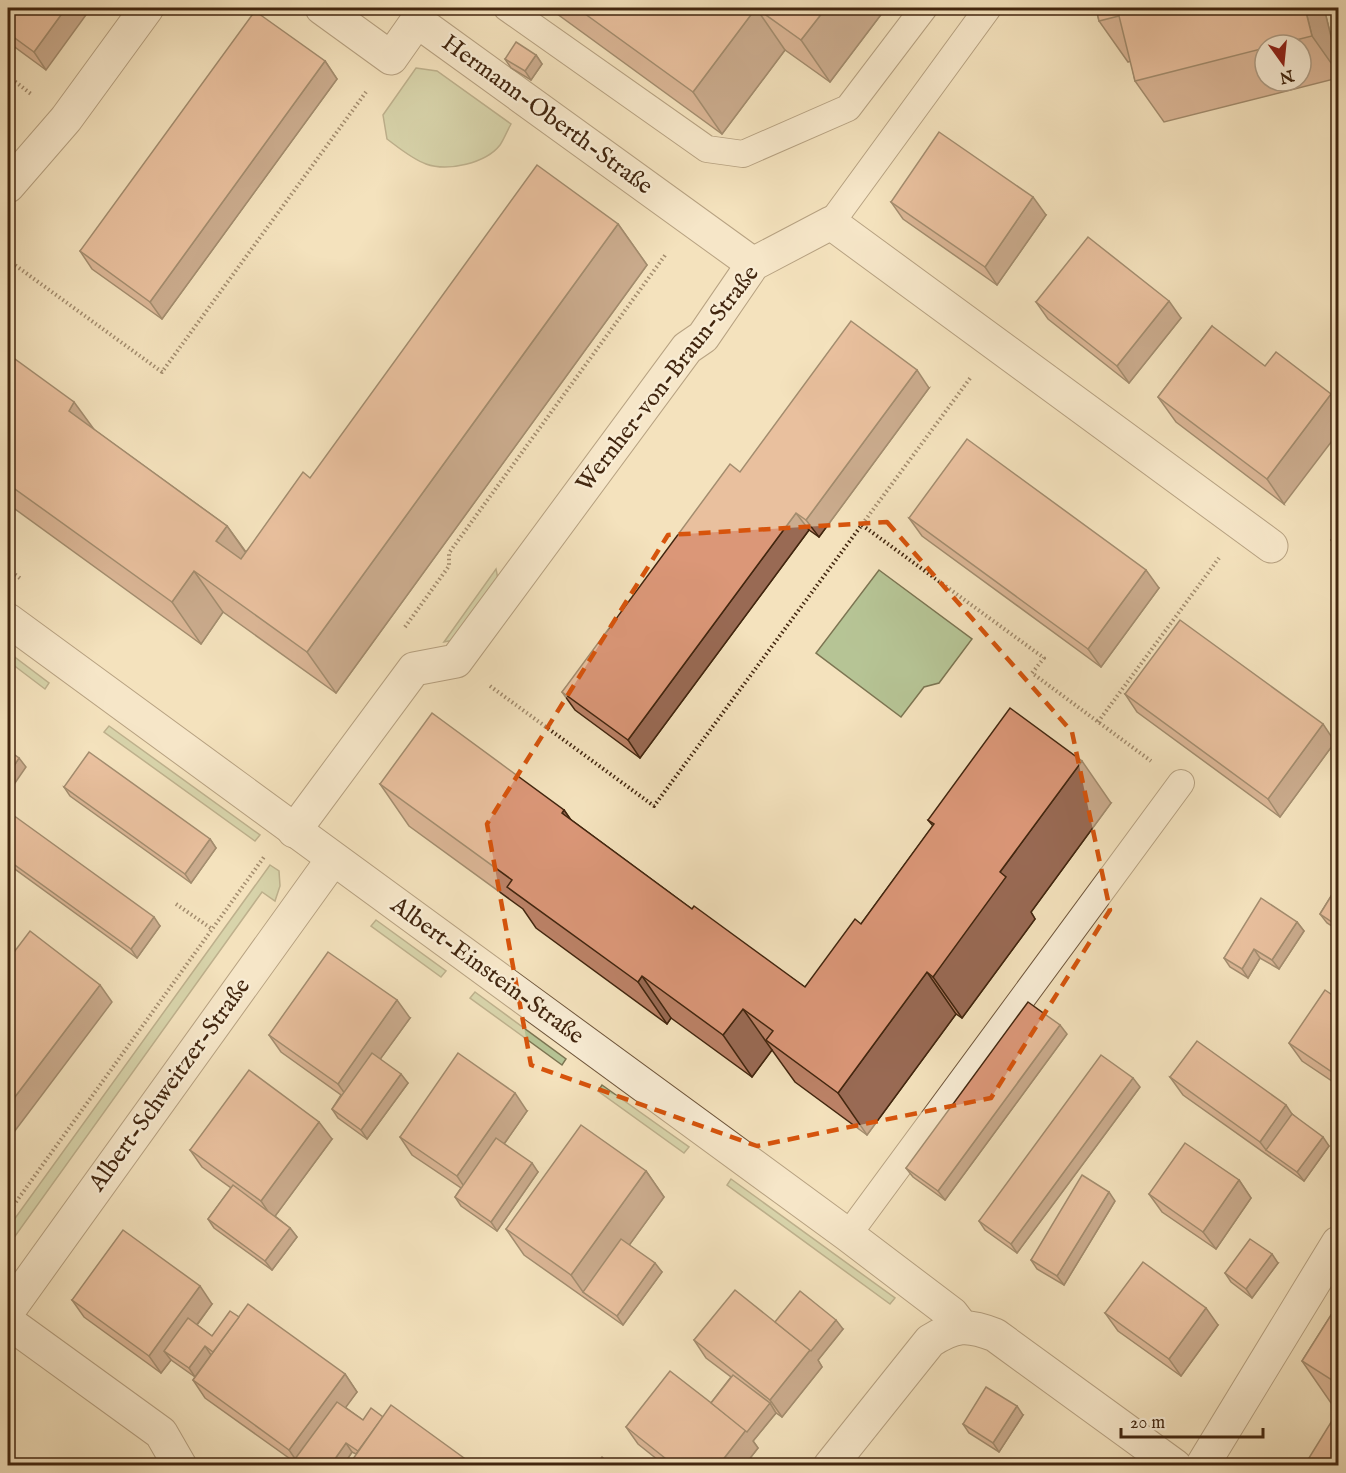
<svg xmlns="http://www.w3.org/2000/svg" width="1346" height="1473" font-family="'IM FELL English',serif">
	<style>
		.green { fill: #b6c495; stroke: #7c7552; stroke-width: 1.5 }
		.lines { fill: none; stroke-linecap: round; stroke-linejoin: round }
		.lane-casing { stroke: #6e553a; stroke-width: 28 }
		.street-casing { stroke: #6e553a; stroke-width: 35 }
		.path { stroke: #42260f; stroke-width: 4; stroke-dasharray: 1.5 3; stroke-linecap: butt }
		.lane { stroke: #f8ecd4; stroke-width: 26 }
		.street { stroke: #f8ecd4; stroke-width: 33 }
		.wall { fill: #bc8267; stroke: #42260f; stroke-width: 1.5; fill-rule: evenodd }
		.shaded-wall { fill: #996a54; stroke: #42260f; stroke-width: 1.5 }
		.building { fill: #db9778; stroke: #42260f; stroke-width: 1.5 }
		.marked { fill: none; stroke: #d7540c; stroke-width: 4.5; stroke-dasharray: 12 8; stroke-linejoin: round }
		.labels { text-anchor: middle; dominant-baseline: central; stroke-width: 4.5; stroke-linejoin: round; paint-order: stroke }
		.street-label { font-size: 24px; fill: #42260f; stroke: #f8ecd4 }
	</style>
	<rect width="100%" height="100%" fill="#f4e2bd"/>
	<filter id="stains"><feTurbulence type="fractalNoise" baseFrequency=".00333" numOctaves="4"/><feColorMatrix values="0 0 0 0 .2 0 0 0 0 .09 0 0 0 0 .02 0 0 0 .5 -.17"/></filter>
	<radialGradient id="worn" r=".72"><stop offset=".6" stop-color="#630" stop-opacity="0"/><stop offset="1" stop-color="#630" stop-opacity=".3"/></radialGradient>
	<g class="green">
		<path d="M 416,68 L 437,71 L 511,124 C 507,131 504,139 500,145 C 486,163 448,172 426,164 C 412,159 399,148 387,139 L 383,115 Z"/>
		<polygon points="496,569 498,579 454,640 444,642"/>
		<polygon points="879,570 972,639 939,683 924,687 901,717 816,653"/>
		<polygon points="8,652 49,683 45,689 8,661"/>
		<polygon points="109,726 260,835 255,841 104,732"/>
		<polygon points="270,865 279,871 280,886 275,901 262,892 8,1246 8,1228"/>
		<polygon points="376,920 446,971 441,977 371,926"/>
		<polygon points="475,992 566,1059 562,1065 470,998"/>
		<polygon points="602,1085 689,1147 684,1153 598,1091"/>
		<polygon points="731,1179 895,1298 890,1304 727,1185"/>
	</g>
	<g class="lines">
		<defs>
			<g id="lane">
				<polyline points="507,8 707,149 743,154 848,108 924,8"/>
				<polyline points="831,223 988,8"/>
				<polyline points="848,1235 1181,783"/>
			</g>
			<g id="street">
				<polyline points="322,8 391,58 417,21 753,264"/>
				<polyline points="8,186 66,119 147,8"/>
				<polyline points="8,620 848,1235 952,1314 962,1327"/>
				<polyline points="294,831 414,669 456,661 687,348 703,337 753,264 831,223 1271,546"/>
				<polyline points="8,1311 333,859"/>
				<polyline points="8,1322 161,1433 180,1466"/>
				<path d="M 830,1466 L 930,1341 C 955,1325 967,1324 995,1335 L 1175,1466"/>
				<polyline points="1202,1466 1338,1243"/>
			</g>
		</defs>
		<use href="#lane" class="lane-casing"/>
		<use href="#street" class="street-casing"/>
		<g class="path">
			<polyline points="8,76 31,94"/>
			<polyline points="8,260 162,372 366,92"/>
			<polyline points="862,525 1044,658 1032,673 1151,761"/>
			<polyline points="8,569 21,579"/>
			<polyline points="405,627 449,566 449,553 666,254"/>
			<polyline points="490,686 654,806 971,377"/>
			<polyline points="1098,722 1219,558"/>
			<polyline points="176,904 212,929"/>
			<polyline points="8,1213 264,857"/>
		</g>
		<use href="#lane" class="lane"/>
		<use href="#street" class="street"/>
	</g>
	<g class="wall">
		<polygon points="8,8 46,70 8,42"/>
		<polygon points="549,8 886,8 830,82 785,50 722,134"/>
		<path d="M 1096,8 L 1338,8 L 1338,9 L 1325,12 L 1338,65 L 1338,78 L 1164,122 L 1135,81 L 1131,61 L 1128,62 L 1099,21 ZM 1265,45 L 1301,45 L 1301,81 L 1265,81 Z"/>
		<polygon points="536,55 542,64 531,80 511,68 505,59"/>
		<polygon points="325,61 337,79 162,319 92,269 80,251"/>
		<polygon points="891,202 1046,215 997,285 903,219"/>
		<polygon points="618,224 647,265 336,693 223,612 201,644 8,504 8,354 93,429 227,526 246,552 310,478"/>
		<polygon points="1036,302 1181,318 1129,383 1048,319"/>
		<polygon points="1212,326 1284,504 1176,422 1158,397"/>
		<polygon points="929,388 819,537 809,530 640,758 575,710 562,692 740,472"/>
		<polygon points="909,518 1159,588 1101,667 922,536"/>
		<polygon points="1338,531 1338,551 1331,540"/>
		<polygon points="1125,694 1335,742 1280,817 1137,712"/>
		<polygon points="380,784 564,810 570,819 692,909 805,987 861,924 933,826 928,820 1111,803 1031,912 1035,919 962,1018 956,1014 867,1135 795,1082 772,1050 752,1077 671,1018 667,1024 536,928 523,909 409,826"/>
		<polygon points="64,787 210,839 216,848 191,883 70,796"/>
		<polygon points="8,822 160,926 137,958 8,864"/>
		<polygon points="1338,885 1338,930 1327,923 1320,914"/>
		<polygon points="1297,922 1304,931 1279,969 1260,958 1248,978 1230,967 1224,958"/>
		<polygon points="1338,999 1338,1085 1302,1061 1289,1043"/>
		<polygon points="410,1018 380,1059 408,1083 367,1139 338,1118 332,1109 341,1095 281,1052 269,1035"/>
		<polygon points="1067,1034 945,1200 913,1177 906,1168"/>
		<polygon points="1170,1077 1292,1114 1329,1146 1304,1181 1183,1095"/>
		<polygon points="1140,1087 1017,1253 985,1230 979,1221"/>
		<polygon points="527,1111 504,1144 538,1172 497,1231 461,1206 455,1197 461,1188 412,1155 400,1137"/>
		<polygon points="332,1139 275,1216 290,1228 297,1237 272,1270 214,1228 208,1219 231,1188 202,1167 190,1150"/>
		<polygon points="646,1171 664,1197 629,1245 662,1272 623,1325 524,1255 506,1229"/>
		<polygon points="1239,1180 1251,1198 1216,1249 1162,1212 1149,1194"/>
		<polygon points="1115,1201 1064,1285 1037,1269 1031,1260"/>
		<polygon points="1278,1263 1252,1298 1231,1282 1225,1273"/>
		<polygon points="72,1300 212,1304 197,1325 212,1336 239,1317 345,1374 357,1392 345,1407 363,1420 383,1417 356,1454 352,1452 343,1466 294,1466 292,1463 293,1461 205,1398 193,1380 195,1377 171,1360 161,1373 84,1317"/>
		<polygon points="1338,1304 1338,1408 1331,1403 1302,1361"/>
		<polygon points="1105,1313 1218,1325 1181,1376 1118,1331"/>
		<polygon points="775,1322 843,1329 818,1360 822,1367 782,1417 776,1413 753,1441 758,1448 744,1466 661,1466 663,1464 638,1444 626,1427 711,1403 731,1377 706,1358 694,1340"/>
		<polygon points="1023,1415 999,1452 969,1433 963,1424"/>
	</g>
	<g class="shaded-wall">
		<polygon points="66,8 91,8 46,70 34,52"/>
		<polygon points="756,8 785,50 722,134 693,92"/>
		<polygon points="826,8 886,8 830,82 801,40"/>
		<polygon points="1305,8 1322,8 1325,12 1338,65 1338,73 1312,36"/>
		<polygon points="536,55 542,64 531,80 525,71"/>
		<polygon points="325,61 337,79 162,319 150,302"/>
		<polygon points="1033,197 1046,215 997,285 985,267"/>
		<polygon points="618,224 647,265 336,693 307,652"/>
		<polygon points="1169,301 1181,318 1129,383 1117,366"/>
		<polygon points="917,370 929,388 819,537 806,520"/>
		<polygon points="1331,394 1338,404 1338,433 1284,504 1267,479"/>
		<polygon points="74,402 104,443 69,411"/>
		<polygon points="796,513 809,530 640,758 628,740"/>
		<polygon points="227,526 256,567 245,582 216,541"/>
		<polygon points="1146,570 1159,588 1101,667 1088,649"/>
		<polygon points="194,571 223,612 201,644 172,602"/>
		<polygon points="1323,724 1335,742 1280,817 1268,799"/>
		<polygon points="19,758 26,767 8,793 8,775"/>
		<polygon points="1082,761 1111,803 1031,912 1035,919 962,1018 933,977 1000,872"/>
		<polygon points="564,810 593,851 562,813"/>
		<polygon points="210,839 216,848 191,883 185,874"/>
		<polygon points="154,917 160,926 137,958 131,949"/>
		<polygon points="1297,922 1304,931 1279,969 1272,960"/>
		<polygon points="1254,949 1260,958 1248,978 1242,969"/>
		<polygon points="927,972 956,1014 867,1135 838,1093"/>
		<polygon points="642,976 671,1018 667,1024 638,982"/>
		<polygon points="100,985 112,1002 8,1140 8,1106"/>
		<polygon points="397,1000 410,1018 350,1101 338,1084"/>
		<polygon points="743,1009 772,1050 752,1077 723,1035"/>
		<polygon points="1060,1025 1067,1034 945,1200 938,1191"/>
		<polygon points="401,1074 408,1083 367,1139 361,1130"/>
		<polygon points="1133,1078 1140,1087 1017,1253 1011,1244"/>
		<polygon points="515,1093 527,1111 469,1194 457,1176"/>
		<polygon points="1286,1105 1298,1123 1266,1150 1260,1142"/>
		<polygon points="319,1122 332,1139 273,1219 261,1201"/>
		<polygon points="1323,1137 1329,1146 1304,1181 1297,1172"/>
		<polygon points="532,1163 538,1172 497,1231 491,1222"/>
		<polygon points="646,1171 664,1197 591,1298 583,1292 571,1275"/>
		<polygon points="1239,1180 1251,1198 1216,1249 1203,1232"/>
		<polygon points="1109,1192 1115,1201 1064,1285 1057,1276"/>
		<polygon points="290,1228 297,1237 272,1270 265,1261"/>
		<polygon points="1272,1254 1278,1263 1252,1298 1246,1289"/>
		<polygon points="655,1263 662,1272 623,1325 617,1316"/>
		<polygon points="200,1286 212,1304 173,1357 164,1351 171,1360 161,1373 149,1356"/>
		<polygon points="1206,1308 1218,1325 1181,1376 1169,1359"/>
		<polygon points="836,1320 843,1329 818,1360 822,1367 782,1417 770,1400 810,1350"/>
		<polygon points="205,1346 211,1355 195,1377 189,1368"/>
		<polygon points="345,1374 357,1392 303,1466 300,1466 289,1450"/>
		<polygon points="770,1403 776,1413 753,1441 758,1448 744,1466 718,1466 746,1430"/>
		<polygon points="1017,1406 1023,1415 999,1452 993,1443"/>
		<polygon points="346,1443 352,1452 343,1466 330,1466"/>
	</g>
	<g class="building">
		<polygon points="8,8 66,8 34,52 8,33"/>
		<polygon points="577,8 826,8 801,40 756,8 693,92"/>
		<polygon points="1096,8 1305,8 1312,36 1276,45 1265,45 1265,48 1135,81 1119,16 1099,21"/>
		<polygon points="255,11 325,61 150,302 80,251"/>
		<polygon points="516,42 536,55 525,71 505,59"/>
		<polygon points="939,132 1033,197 985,267 891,202"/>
		<polygon points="537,165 618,224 307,652 194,571 172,602 8,484 8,354 74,402 69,411 227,526 216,541 241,559 303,472 310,478"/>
		<polygon points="1088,237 1169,301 1117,366 1036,302"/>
		<polygon points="851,321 917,370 806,520 796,513 628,740 562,692 730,464 740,472"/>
		<polygon points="1212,326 1265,366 1276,352 1331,394 1267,479 1158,397"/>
		<polygon points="967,439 1146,570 1088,649 909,518"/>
		<polygon points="1338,531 1338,546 1331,540"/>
		<polygon points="1180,620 1323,724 1268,799 1125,694"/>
		<polygon points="1010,708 1082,761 1000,872 1006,877 933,977 927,972 838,1093 766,1040 773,1031 743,1009 723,1035 642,976 638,982 507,887 512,880 380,784 432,713 564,810 562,813 692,909 694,906 805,987 855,919 861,924 934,824 928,820"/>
		<polygon points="8,750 19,758 8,775"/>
		<polygon points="89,752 210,839 185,874 64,787"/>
		<polygon points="13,815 154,917 131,949 8,860 8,822"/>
		<polygon points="1338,885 1338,926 1320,914"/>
		<polygon points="1261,898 1297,922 1272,960 1254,949 1242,969 1224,958"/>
		<polygon points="30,931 100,985 8,1106 8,960"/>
		<polygon points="328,952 397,1000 338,1084 269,1035"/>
		<polygon points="1325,990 1338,999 1338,1076 1289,1043"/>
		<polygon points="1028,1002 1060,1025 938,1191 906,1168"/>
		<polygon points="1197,1041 1286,1105 1260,1142 1170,1077"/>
		<polygon points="372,1053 401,1074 361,1130 332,1109"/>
		<polygon points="458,1053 515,1093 457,1176 400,1137"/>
		<polygon points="1101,1055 1133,1078 1011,1244 979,1221"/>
		<polygon points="249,1070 319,1122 261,1201 190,1150"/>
		<polygon points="1292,1114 1323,1137 1297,1172 1266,1150"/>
		<polygon points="581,1125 646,1171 571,1275 506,1229"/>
		<polygon points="496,1138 532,1163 491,1222 455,1197"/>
		<polygon points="1185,1143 1239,1180 1203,1232 1149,1194"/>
		<polygon points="1082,1175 1109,1192 1057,1276 1031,1260"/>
		<polygon points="233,1185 290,1228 265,1261 208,1219"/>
		<polygon points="123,1230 200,1286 149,1356 72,1300"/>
		<polygon points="621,1239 655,1263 617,1316 583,1292"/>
		<polygon points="1250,1239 1272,1254 1246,1289 1225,1273"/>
		<polygon points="1143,1262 1206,1308 1169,1359 1105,1313"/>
		<polygon points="735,1290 810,1350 770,1400 694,1340"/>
		<polygon points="800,1291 836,1320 811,1351 775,1322"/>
		<polygon points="248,1304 345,1374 289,1450 193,1380"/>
		<polygon points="1338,1304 1338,1384 1302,1361"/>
		<polygon points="230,1311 239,1317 213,1352 205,1346 189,1368 164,1351 188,1318 212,1336"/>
		<polygon points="670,1371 746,1430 718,1466 675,1466 626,1427"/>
		<polygon points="733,1375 770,1403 747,1432 711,1403"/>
		<polygon points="986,1387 1017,1406 993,1443 963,1424"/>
		<polygon points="337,1402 363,1420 371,1408 383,1417 358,1451 346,1443 330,1466 295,1466 292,1463"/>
		<polygon points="391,1405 475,1466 348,1466"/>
		<polygon points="1338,1411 1338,1466 1304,1466"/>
		<polygon points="602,1457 612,1466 595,1466"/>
		<polygon points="665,1461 670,1466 661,1466"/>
	</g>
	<path d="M0 0H1346V1473H0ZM 887,522 L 1072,732 L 1110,910 L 991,1098 L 757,1146 L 531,1065 L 487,824 L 668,535 Z" fill="#f4e2bd" fill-opacity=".55" fill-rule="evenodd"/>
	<path class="marked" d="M 887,522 L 1072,732 L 1110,910 L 991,1098 L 757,1146 L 531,1065 L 487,824 L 668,535 Z"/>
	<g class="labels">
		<g class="street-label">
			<text transform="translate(547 115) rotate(36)">Hermann-Oberth-Straße</text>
			<text transform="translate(668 379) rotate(-52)">Wernher-von-Braun-Straße</text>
			<text transform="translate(487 971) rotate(36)">Albert-Einstein-Straße</text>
			<text transform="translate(170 1085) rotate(-54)">Albert-Schweitzer-Straße</text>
		</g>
	</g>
	<rect width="1346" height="1473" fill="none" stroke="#f4e2bd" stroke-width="30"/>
	<rect x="9" y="9" width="1328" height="1455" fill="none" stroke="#42260f" stroke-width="3"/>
	<rect x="15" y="15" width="1316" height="1443" fill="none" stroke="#42260f" stroke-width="1.5"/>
	<g transform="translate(1283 63) rotate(165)"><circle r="28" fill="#f8ecd4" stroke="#af9d85" stroke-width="1.5"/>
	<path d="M0-4.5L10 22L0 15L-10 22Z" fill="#8f2418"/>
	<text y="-9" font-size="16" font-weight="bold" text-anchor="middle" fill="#42260f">N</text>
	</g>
	<path d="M1121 1428v9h142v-9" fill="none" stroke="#42260f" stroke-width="3"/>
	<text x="1130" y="1428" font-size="18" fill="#42260f" stroke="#f8ecd4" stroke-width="4.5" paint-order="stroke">20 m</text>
	<rect width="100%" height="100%" filter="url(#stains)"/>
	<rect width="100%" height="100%" fill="url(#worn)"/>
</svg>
